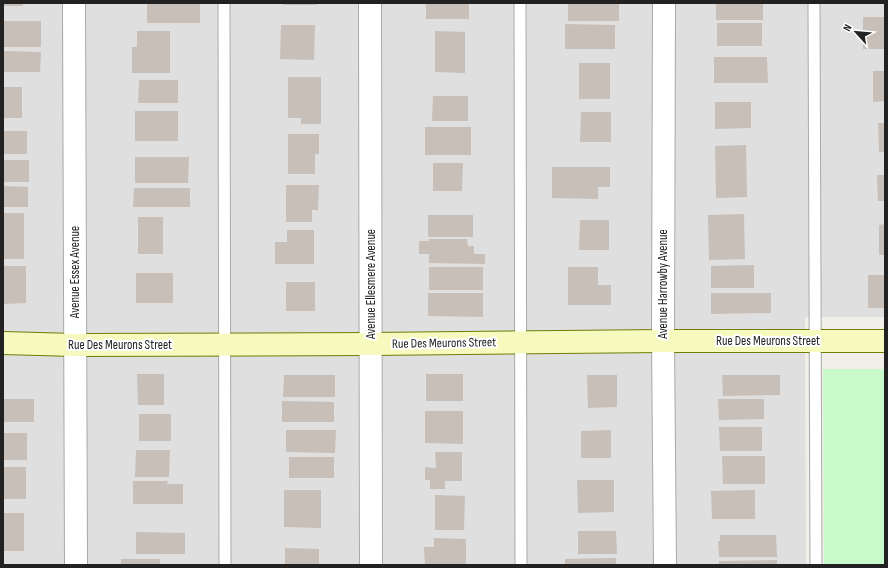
<svg xmlns="http://www.w3.org/2000/svg" width="888" height="568" font-family="'Sofia Sans Condensed',sans-serif">
	<style>
		.residential { fill: #e0dfdf }
		.park { fill: #c8facc }
		.building { fill: #c7bfb8 }
		.lines { fill: none; stroke-linecap: round; stroke-linejoin: round }
		.lane-casing { stroke: #a9a9a9; stroke-width: 13 }
		.street-casing { stroke: #a9a9a9; stroke-width: 24 }
		.secondary-casing { stroke: #707d05; stroke-width: 24 }
		.lane { stroke: #fff; stroke-width: 11 }
		.street { stroke: #fff; stroke-width: 22 }
		.secondary { stroke: #f7fabf; stroke-width: 22 }
		.labels { text-anchor: middle; dominant-baseline: central; stroke-width: 4; stroke-linejoin: round; paint-order: stroke }
		.street-label { font-size: 13px; fill: #222; stroke: #fff }
	</style>
	<rect width="100%" height="100%" fill="#f2efe9"/>
	<polygon class="residential" points="3,3 885,3 885,317 805,317 806,565 3,565"/>
	<polygon class="park" points="823,369 885,369 885,565 824,565"/>
	<g class="building">
		<rect x="3" y="3" width="20" height="3"/>
		<rect x="147" y="3" width="53" height="20"/>
		<rect x="283" y="3" width="34" height="2"/>
		<rect x="426" y="3" width="43" height="16"/>
		<rect x="568" y="3" width="51" height="18"/>
		<rect x="716" y="3" width="47" height="17"/>
		<rect x="863" y="17" width="22" height="32"/>
		<rect x="4" y="21" width="37" height="26"/>
		<rect x="717" y="23" width="45" height="23"/>
		<polygon points="565,24 615,25 615,49 565,49"/>
		<polygon points="281,25 315,25 314,60 280,59"/>
		<polygon points="137,31 170,31 170,73 132,73 132,47 137,47"/>
		<polygon points="435,31 465,32 465,73 435,72"/>
		<polygon points="3,51 41,52 40,72 3,72"/>
		<polygon points="714,57 767,57 768,83 714,83"/>
		<rect x="579" y="63" width="31" height="36"/>
		<polygon points="873,71 885,71 885,101 873,102"/>
		<polygon points="288,77 321,77 321,124 301,124 301,118 288,118"/>
		<polygon points="139,80 178,80 178,103 138,103"/>
		<rect x="3" y="87" width="19" height="31"/>
		<polygon points="433,96 468,96 468,121 432,121"/>
		<polygon points="715,102 751,102 751,128 715,129"/>
		<rect x="135" y="111" width="43" height="30"/>
		<polygon points="581,112 611,112 611,142 580,142"/>
		<polygon points="878,123 885,123 885,152 879,152"/>
		<rect x="425" y="127" width="46" height="28"/>
		<rect x="3" y="131" width="24" height="23"/>
		<polygon points="288,134 319,134 319,154 315,154 315,174 288,174"/>
		<polygon points="746,145 747,197 716,198 715,146"/>
		<polygon points="135,157 189,157 188,183 135,183"/>
		<rect x="3" y="160" width="26" height="22"/>
		<polygon points="433,163 463,163 462,191 433,191"/>
		<polygon points="552,167 610,167 610,187 598,187 598,199 552,198"/>
		<polygon points="877,175 885,175 885,201 878,201"/>
		<polygon points="286,185 319,185 318,210 312,210 312,222 286,222"/>
		<polygon points="3,186 28,187 28,207 3,207"/>
		<polygon points="134,188 190,188 190,207 133,207"/>
		<rect x="3" y="213" width="21" height="46"/>
		<polygon points="744,214 745,259 709,260 708,215"/>
		<rect x="428" y="215" width="45" height="22"/>
		<rect x="138" y="217" width="25" height="37"/>
		<polygon points="580,220 609,220 609,250 579,250"/>
		<polygon points="885,224 885,255 879,255 879,225"/>
		<polygon points="287,230 314,230 314,264 275,264 275,242 287,242"/>
		<polygon points="429,239 467,239 468,246 474,246 474,254 485,254 485,264 429,263 429,254 419,254 419,241 429,241"/>
		<polygon points="754,265 754,288 711,288 711,266"/>
		<polygon points="3,266 26,266 26,303 3,304"/>
		<rect x="429" y="267" width="54" height="23"/>
		<polygon points="568,267 598,267 598,285 611,285 611,305 568,305"/>
		<rect x="136" y="273" width="37" height="30"/>
		<rect x="868" y="275" width="17" height="33"/>
		<rect x="286" y="282" width="29" height="29"/>
		<polygon points="428,293 483,293 483,317 428,316"/>
		<polygon points="711,293 771,293 771,313 711,314"/>
		<polygon points="137,374 164,374 164,405 138,405"/>
		<rect x="426" y="374" width="37" height="27"/>
		<polygon points="284,375 335,375 335,397 283,397"/>
		<polygon points="587,375 617,375 617,407 588,408"/>
		<polygon points="722,375 780,375 780,395 723,396"/>
		<rect x="3" y="399" width="31" height="23"/>
		<polygon points="718,399 764,399 764,419 719,420"/>
		<polygon points="282,401 334,402 334,422 282,422"/>
		<polygon points="425,411 463,411 463,444 425,443"/>
		<rect x="139" y="414" width="32" height="27"/>
		<polygon points="719,427 762,427 762,451 720,451"/>
		<polygon points="286,430 336,430 335,453 286,452"/>
		<polygon points="611,430 611,458 581,458 581,431"/>
		<rect x="3" y="433" width="24" height="27"/>
		<polygon points="136,450 170,450 169,477 135,477"/>
		<polygon points="435,452 462,452 462,481 445,481 445,489 430,489 430,480 425,480 425,467 436,468"/>
		<polygon points="722,456 765,456 765,484 723,484"/>
		<rect x="289" y="457" width="45" height="21"/>
		<rect x="3" y="467" width="23" height="32"/>
		<polygon points="577,480 614,480 614,512 578,513"/>
		<polygon points="133,481 168,481 167,484 183,484 183,504 133,504"/>
		<polygon points="284,490 321,490 321,528 284,527"/>
		<polygon points="755,490 755,519 712,519 711,491"/>
		<polygon points="435,495 465,496 464,530 435,530"/>
		<rect x="3" y="513" width="21" height="38"/>
		<polygon points="578,531 616,531 617,554 578,554"/>
		<polygon points="136,532 185,533 185,554 136,554"/>
		<polygon points="720,535 776,535 777,557 719,557 718,541 720,541"/>
		<polygon points="434,538 466,539 466,565 425,565 424,547 434,547"/>
		<polygon points="285,548 319,549 319,565 285,565"/>
		<polygon points="616,558 616,565 565,565 565,559"/>
		<rect x="121" y="559" width="39" height="6"/>
		<polygon points="777,560 777,565 719,565 719,561"/>
	</g>
	<g class="lines">
		<defs>
			<g id="lane">
				<polyline points="224,3 225,565"/>
				<polyline points="520,3 521,565"/>
				<polyline points="814,3 816,565"/>
			</g>
			<g id="street">
				<polyline points="74,3 76,565"/>
				<polyline points="370,3 371,565"/>
				<polyline points="664,3 663,341 665,565"/>
			</g>
			<polyline id="secondary" points="3,343 75,345 371,344 663,341 885,341"/>
		</defs>
		<use href="#lane" class="lane-casing"/>
		<use href="#street" class="street-casing"/>
		<use href="#secondary" class="secondary-casing"/>
		<use href="#lane" class="lane"/>
		<use href="#street" class="street"/>
		<use href="#secondary" class="secondary"/>
	</g>
	<g class="labels">
		<g class="street-label">
			<text transform="translate(75 272) rotate(-90)">Avenue Essex Avenue</text>
			<text transform="translate(371 284) rotate(-90)">Avenue Ellesmere Avenue</text>
			<text transform="translate(663 284) rotate(-90)">Avenue Harrowby Avenue</text>
			<text x="768" y="341">Rue Des Meurons Street</text>
			<text transform="translate(444 343) rotate(-1)">Rue Des Meurons Street</text>
			<text x="120" y="345">Rue Des Meurons Street</text>
		</g>
	</g>
	<rect width="888" height="568" fill="none" stroke="#222222" stroke-width="8"/>
	<g transform="translate(856 32) rotate(297)" stroke="#ffffff" stroke-width="3" paint-order="stroke">
	<path d="M0-3L7 15L0 10L-7 15Z" fill="#222222"/>
	<text y="-6" font-size="11" font-weight="bold" text-anchor="middle" fill="#222222">N</text>
	</g>
</svg>
